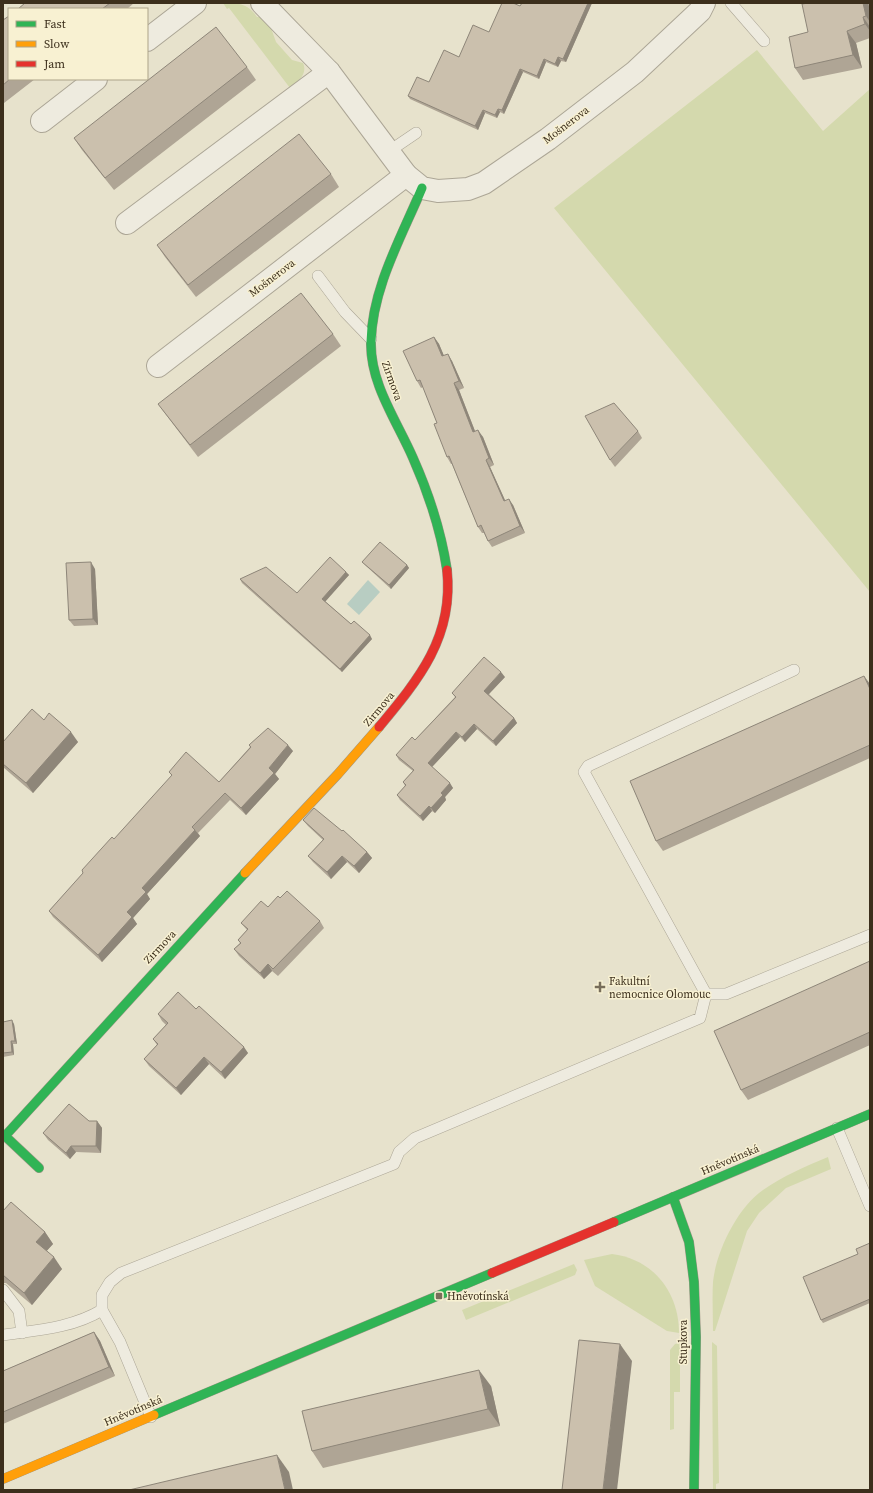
<svg xmlns="http://www.w3.org/2000/svg" width="873" height="1493" font-family="'Source Serif 4',serif">
	<style>
		.green { fill: #d4d9ad }
		.water { fill: #b8cdc2 }
		.lines { fill: none; stroke-linecap: round; stroke-linejoin: round }
		.lane-casing { stroke: #aca696; stroke-width: 12 }
		.street-casing { stroke: #aca696; stroke-width: 24 }
		.fast-casing { stroke: #9c9585; stroke-width: 10 }
		.slow-casing { stroke: #9c9585; stroke-width: 10 }
		.jam-casing { stroke: #9c9585; stroke-width: 10 }
		.lane { stroke: #eeebdf; stroke-width: 11 }
		.street { stroke: #eeebdf; stroke-width: 22 }
		.fast { stroke: #30b455; stroke-width: 9 }
		.slow { stroke: #ff9f0a; stroke-width: 9 }
		.jam { stroke: #e5322d; stroke-width: 9 }
		.wall { fill: #afa595 }
		.shaded-wall { fill: #8e8679 }
		.building { fill: #cbc0ad; stroke: #8e8679 }
		.poi-dot { fill: #786e5a; stroke: #f8f1d2; stroke-width: 1.5 }
		.labels { text-anchor: middle; dominant-baseline: central; stroke-width: 3; stroke-linejoin: round; paint-order: stroke }
		.street-label { font-size: 11px; fill: #3c2f1c; stroke: #f8f1d2 }
		.poi-label { font-size: 11px; fill: #3c2f1c; stroke: #f8f1d2; text-anchor: start }
	</style>
	<rect width="100%" height="100%" fill="#e7e2cc"/>
	<g class="green">
		<path d="M 223,3 C 237,3 248,3 257,17 L 262,17 L 268,22 L 267,24 L 271,28 L 276,42 L 292,60 L 303,63 C 308,74 298,82 290,88 L 229,8 L 227,9 Z"/>
		<polygon points="757,50 823,131 870,89 870,592 554,208"/>
		<path d="M 828,1157 L 831,1169 L 786,1188 L 759,1213 L 747,1231 L 715,1331 L 713,1331 C 713,1315 712,1299 713,1282 C 716,1252 737,1208 763,1190 C 783,1176 806,1166 828,1157 Z"/>
		<path d="M 612,1254 C 653,1259 679,1292 679,1333 L 667,1331 L 595,1286 L 584,1260 Z"/>
		<polygon points="574,1264 577,1270 575,1275 466,1320 462,1310"/>
		<polygon points="712,1342 717,1346 719,1483 716,1484 716,1490 713,1490"/>
		<polygon points="680,1343 680,1392 674,1392 674,1429 670,1430 670,1350 675,1344"/>
	</g>
	<polygon class="water" points="368,580 380,592 359,615 347,604"/>
	<g class="lines">
		<defs>
			<g id="lane">
				<polyline points="731,3 764,41"/>
				<polyline points="388,152 416,133"/>
				<polyline points="318,276 345,312 371,339"/>
				<polyline points="794,670 588,766 584,772 706,994 726,994 870,935"/>
				<polyline points="837,1128 870,1206"/>
				<polyline points="3,1290 19,1311 22,1333"/>
				<path d="M 3,1335 C 38,1330 72,1328 102,1310"/>
				<polyline points="151,1417 120,1342 102,1310 102,1295 110,1282 121,1273 394,1164 399,1152 415,1138 700,1018 706,994"/>
			</g>
			<g id="street">
				<polyline points="262,3 329,72 406,175 422,188 438,191 468,189 484,183 548,139 635,72 700,11 704,3"/>
				<polyline points="147,40 195,3"/>
				<polyline points="42,121 96,79"/>
				<polyline points="127,223 329,72"/>
				<polyline points="158,366 406,175"/>
			</g>
			<g id="fast">
				<path d="M 422,188 C 402,236 372,288 371,342 C 370,384 397,421 413,458 C 429,494 441,531 447,570"/>
				<polyline points="39,1168 5,1136 245,873"/>
				<polyline points="673,1197 689,1242 694,1282 696,1337 694,1490"/>
				<polyline points="614,1222 870,1114"/>
				<polyline points="154,1415 492,1273"/>
			</g>
			<g id="slow">
				<polyline points="245,873 338,774 379,727"/>
				<polyline points="3,1479 154,1415"/>
			</g>
			<g id="jam">
				<path d="M 379,727 C 419,679 454,637 447,570"/>
				<polyline points="492,1273 614,1222"/>
			</g>
		</defs>
		<use href="#lane" class="lane-casing"/>
		<use href="#street" class="street-casing"/>
		<use href="#fast" class="fast-casing"/>
		<use href="#slow" class="slow-casing"/>
		<use href="#jam" class="jam-casing"/>
		<use href="#lane" class="lane"/>
		<use href="#street" class="street"/>
		<use href="#fast" class="fast"/>
		<use href="#slow" class="slow"/>
		<use href="#jam" class="jam"/>
	</g>
	<g class="wall">
		<polygon points="25,3 134,3 127,9 18,9"/>
		<polygon points="522,3 592,3 566,62 561,61 558,67 546,62 539,79 523,72 504,114 500,112 497,118 485,113 478,130 410,99 408,96 429,82 520,6"/>
		<polygon points="808,3 869,3 870,10 870,38 856,43 862,68 803,80 795,68 808,32"/>
		<polygon points="3,20 9,79 35,79 4,103 3,101"/>
		<polygon points="247,67 256,80 114,190 82,150 74,138"/>
		<polygon points="331,174 339,187 196,297 165,257 157,245"/>
		<polygon points="333,334 341,346 198,457 167,416 158,404"/>
		<polygon points="434,337 439,344 444,356 452,361 464,388 459,390 475,431 483,437 494,465 490,467 505,500 513,505 525,533 492,547 488,541 484,533 482,533 478,527 452,464 451,464 447,457 437,423 423,387 421,388 417,381"/>
		<polygon points="638,431 642,438 615,467 610,460"/>
		<polygon points="362,562 407,565 409,568 391,589 365,565"/>
		<polygon points="95,569 98,625 74,626 69,620"/>
		<polygon points="346,572 349,575 325,601 351,624 372,639 342,672 242,583 240,579 297,593"/>
		<polygon points="505,677 489,694 514,718 517,723 496,746 477,729 465,742 460,737 432,767 453,788 445,797 446,800 435,813 432,811 423,821 400,800 397,795 405,786 403,782 413,771 399,760 396,755 415,740 455,697 452,693"/>
		<polygon points="870,684 870,758 663,851 656,841"/>
		<polygon points="44,720 78,742 33,793 3,767 3,742"/>
		<polygon points="249,745 293,751 275,774 279,779 246,815 230,800 198,833 200,836 147,894 150,899 133,918 137,924 102,962 53,917 49,911 172,776 169,772 219,782 250,747"/>
		<polygon points="303,820 342,831 367,852 372,858 359,873 347,862 331,879 313,862 308,856 323,840 308,826"/>
		<polygon points="280,898 320,921 324,928 278,976 272,971 264,979 239,956 234,949 240,943 238,940 247,930 241,923 268,907"/>
		<polygon points="870,961 870,1045 748,1100 741,1090"/>
		<polygon points="196,1009 248,1053 225,1079 209,1064 181,1095 149,1066 144,1059 157,1045 153,1039 166,1025 162,1021 158,1014"/>
		<polygon points="3,1022 14,1024 17,1044 13,1044 14,1055 3,1057"/>
		<polygon points="89,1121 97,1121 102,1128 101,1153 76,1152 70,1159 48,1140 43,1133"/>
		<polygon points="3,1211 45,1232 53,1244 46,1251 62,1269 32,1305 6,1283 3,1283"/>
		<polygon points="870,1243 870,1303 823,1323 821,1320"/>
		<polygon points="94,1332 100,1341 115,1376 3,1424 3,1371"/>
		<polygon points="491,1386 500,1426 323,1468 312,1451"/>
	</g>
	<g class="shaded-wall">
		<polygon points="588,3 592,3 566,62 563,59"/>
		<polygon points="863,3 868,3 870,10 870,22 866,16"/>
		<polygon points="863,17 870,27 870,31 865,24"/>
		<polygon points="847,31 856,43 862,68 853,55"/>
		<polygon points="558,57 561,61 558,67 555,64"/>
		<polygon points="544,59 546,62 539,79 537,76"/>
		<polygon points="520,69 523,72 504,114 502,110"/>
		<polygon points="498,109 500,112 497,118 495,115"/>
		<polygon points="483,110 485,113 478,130 475,126"/>
		<polygon points="434,337 439,344 447,363 442,356"/>
		<polygon points="448,354 452,361 464,388 459,381"/>
		<polygon points="454,383 459,390 478,439 473,432"/>
		<polygon points="478,430 483,437 494,465 489,458"/>
		<polygon points="486,460 490,467 508,507 504,501"/>
		<polygon points="509,499 513,505 525,533 520,526"/>
		<polygon points="91,562 95,569 98,625 93,619"/>
		<polygon points="407,565 409,568 391,589 389,585"/>
		<polygon points="346,572 349,575 325,602 322,599"/>
		<polygon points="370,635 372,639 342,672 340,669"/>
		<polygon points="501,672 505,677 488,695 484,691"/>
		<polygon points="864,676 870,684 870,689"/>
		<polygon points="514,718 517,723 496,746 493,741"/>
		<polygon points="474,724 477,729 465,742 462,737"/>
		<polygon points="71,732 78,742 33,793 26,783"/>
		<polygon points="456,732 460,737 431,768 428,763"/>
		<polygon points="288,745 293,751 275,774 279,779 246,815 241,808 269,768"/>
		<polygon points="450,783 453,788 445,797 446,800 435,813 431,808 441,793"/>
		<polygon points="429,806 432,811 423,821 420,816"/>
		<polygon points="195,830 200,836 147,894 150,899 133,918 137,924 102,962 98,955 127,912 142,888"/>
		<polygon points="367,852 372,858 359,873 354,866"/>
		<polygon points="342,856 347,862 331,879 327,872"/>
		<polygon points="268,964 272,971 264,979 260,973"/>
		<polygon points="12,1020 14,1024 17,1044 15,1041"/>
		<polygon points="11,1041 13,1044 14,1055 12,1052"/>
		<polygon points="244,1047 248,1053 225,1079 221,1072"/>
		<polygon points="204,1057 209,1064 181,1095 176,1088"/>
		<polygon points="97,1121 102,1128 101,1153 96,1146"/>
		<polygon points="71,1146 76,1152 70,1159 66,1153"/>
		<polygon points="45,1232 53,1244 44,1254 36,1242"/>
		<polygon points="54,1257 62,1269 32,1305 24,1293"/>
		<polygon points="94,1332 100,1341 115,1376 109,1367"/>
		<polygon points="620,1344 632,1361 617,1490 603,1490"/>
		<polygon points="479,1370 491,1386 500,1426 488,1409"/>
		<polygon points="277,1455 289,1472 293,1490 285,1490"/>
	</g>
	<g class="building">
		<polygon points="25,3 110,3 102,9 18,9"/>
		<polygon points="502,3 513,3 520,6 522,3 588,3 563,59 558,57 555,64 544,59 537,76 520,69 502,110 498,109 495,115 483,110 475,126 408,96 417,77 429,82 444,50 459,57 473,25 489,32"/>
		<polygon points="808,3 863,3 866,16 863,17 865,24 847,31 853,55 795,68 789,37 808,32 802,4"/>
		<polygon points="9,16 9,79 10,79 3,85 3,20"/>
		<polygon points="216,27 247,67 105,178 74,138"/>
		<polygon points="299,134 331,174 188,285 157,245"/>
		<polygon points="301,293 333,334 190,445 158,404"/>
		<polygon points="434,337 442,356 448,354 459,381 454,383 473,432 478,430 489,458 486,460 504,501 509,499 520,526 488,541 481,525 478,527 449,456 447,457 434,424 437,423 420,380 417,381 403,351"/>
		<polygon points="614,403 638,431 610,460 585,416"/>
		<polygon points="380,542 407,565 389,585 362,562"/>
		<polygon points="330,557 346,572 322,599 351,624 354,621 370,635 340,669 240,579 266,567 297,593"/>
		<polygon points="91,562 93,619 69,620 66,563"/>
		<polygon points="484,657 501,672 484,691 514,718 493,741 474,724 462,737 456,732 428,763 450,783 441,793 443,795 431,808 429,806 420,816 397,795 406,785 403,782 414,770 396,755 412,737 415,740 456,697 452,693"/>
		<polygon points="864,676 870,689 870,745 656,841 630,781"/>
		<polygon points="32,709 44,720 49,713 71,732 26,783 3,764 3,742"/>
		<polygon points="268,728 288,745 269,768 274,773 241,808 225,793 192,827 195,830 142,888 146,892 127,912 132,917 98,955 49,911 83,873 82,870 112,837 114,839 172,775 169,772 186,752 219,782 251,747 249,745"/>
		<polygon points="314,808 342,831 343,830 367,852 354,866 342,856 327,872 308,856 324,839 303,820"/>
		<polygon points="287,891 320,921 273,969 268,964 260,973 234,949 241,943 238,940 248,929 241,923 261,901 268,907 278,896 280,898"/>
		<polygon points="870,961 870,1032 741,1090 714,1031"/>
		<polygon points="178,992 196,1009 199,1006 244,1047 221,1072 204,1057 176,1088 144,1059 158,1044 153,1039 168,1023 158,1014"/>
		<polygon points="12,1020 15,1041 11,1041 12,1052 3,1053 3,1022"/>
		<polygon points="69,1104 89,1121 97,1121 96,1146 71,1146 66,1153 43,1133"/>
		<polygon points="11,1202 45,1232 36,1242 54,1257 24,1293 3,1275 3,1211"/>
		<polygon points="870,1243 870,1299 821,1320 803,1277 858,1254 856,1249"/>
		<polygon points="94,1332 109,1367 3,1412 3,1371"/>
		<polygon points="579,1340 620,1344 603,1490 562,1490"/>
		<polygon points="479,1370 488,1409 312,1451 302,1411"/>
		<polygon points="277,1455 285,1490 129,1490"/>
	</g>
	<g class="poi-dot">
		<path d="M598 981h4v4h4v4h-4v4h-4v-4h-4v-4h4z"/>
		<rect x="435" y="1292" width="8" height="8" rx="2"/>
	</g>
	<g class="labels">
		<g class="street-label">
			<text transform="translate(566 125) rotate(-37)">Mošnerova</text>
			<text transform="translate(272 278) rotate(-37)">Mošnerova</text>
			<text transform="translate(392 381) rotate(70)">Zirmova</text>
			<text transform="translate(379 709) rotate(-50)">Zirmova</text>
			<text transform="translate(160 947) rotate(-47)">Zirmova</text>
			<text transform="translate(730 1160) rotate(-23)">Hněvotínská</text>
			<text transform="translate(683 1342) rotate(-90)">Stupkova</text>
			<text transform="translate(133 1411) rotate(-23)">Hněvotínská</text>
		</g>
		<g class="poi-label">
			<text x="609" y="981">Fakultní<tspan x="609" dy="13">nemocnice Olomouc</tspan></text>
			<text x="447" y="1296">Hněvotínská</text>
		</g>
	</g>
	<rect width="873" height="1493" fill="none" stroke="#3c2f1c" stroke-width="8"/>
	<rect x="8" y="8" width="140" height="72" fill="#f8f1d2" stroke="#ada389"/>
	<rect x="16" y="21" width="20" height="6" fill="#30b455" stroke="#ada389"/>
	<text x="44" y="28" font-size="12" fill="#3c2f1c">Fast</text>
	<rect x="16" y="41" width="20" height="6" fill="#ff9f0a" stroke="#ada389"/>
	<text x="44" y="48" font-size="12" fill="#3c2f1c">Slow</text>
	<rect x="16" y="61" width="20" height="6" fill="#e5322d" stroke="#ada389"/>
	<text x="44" y="68" font-size="12" fill="#3c2f1c">Jam</text>
</svg>
